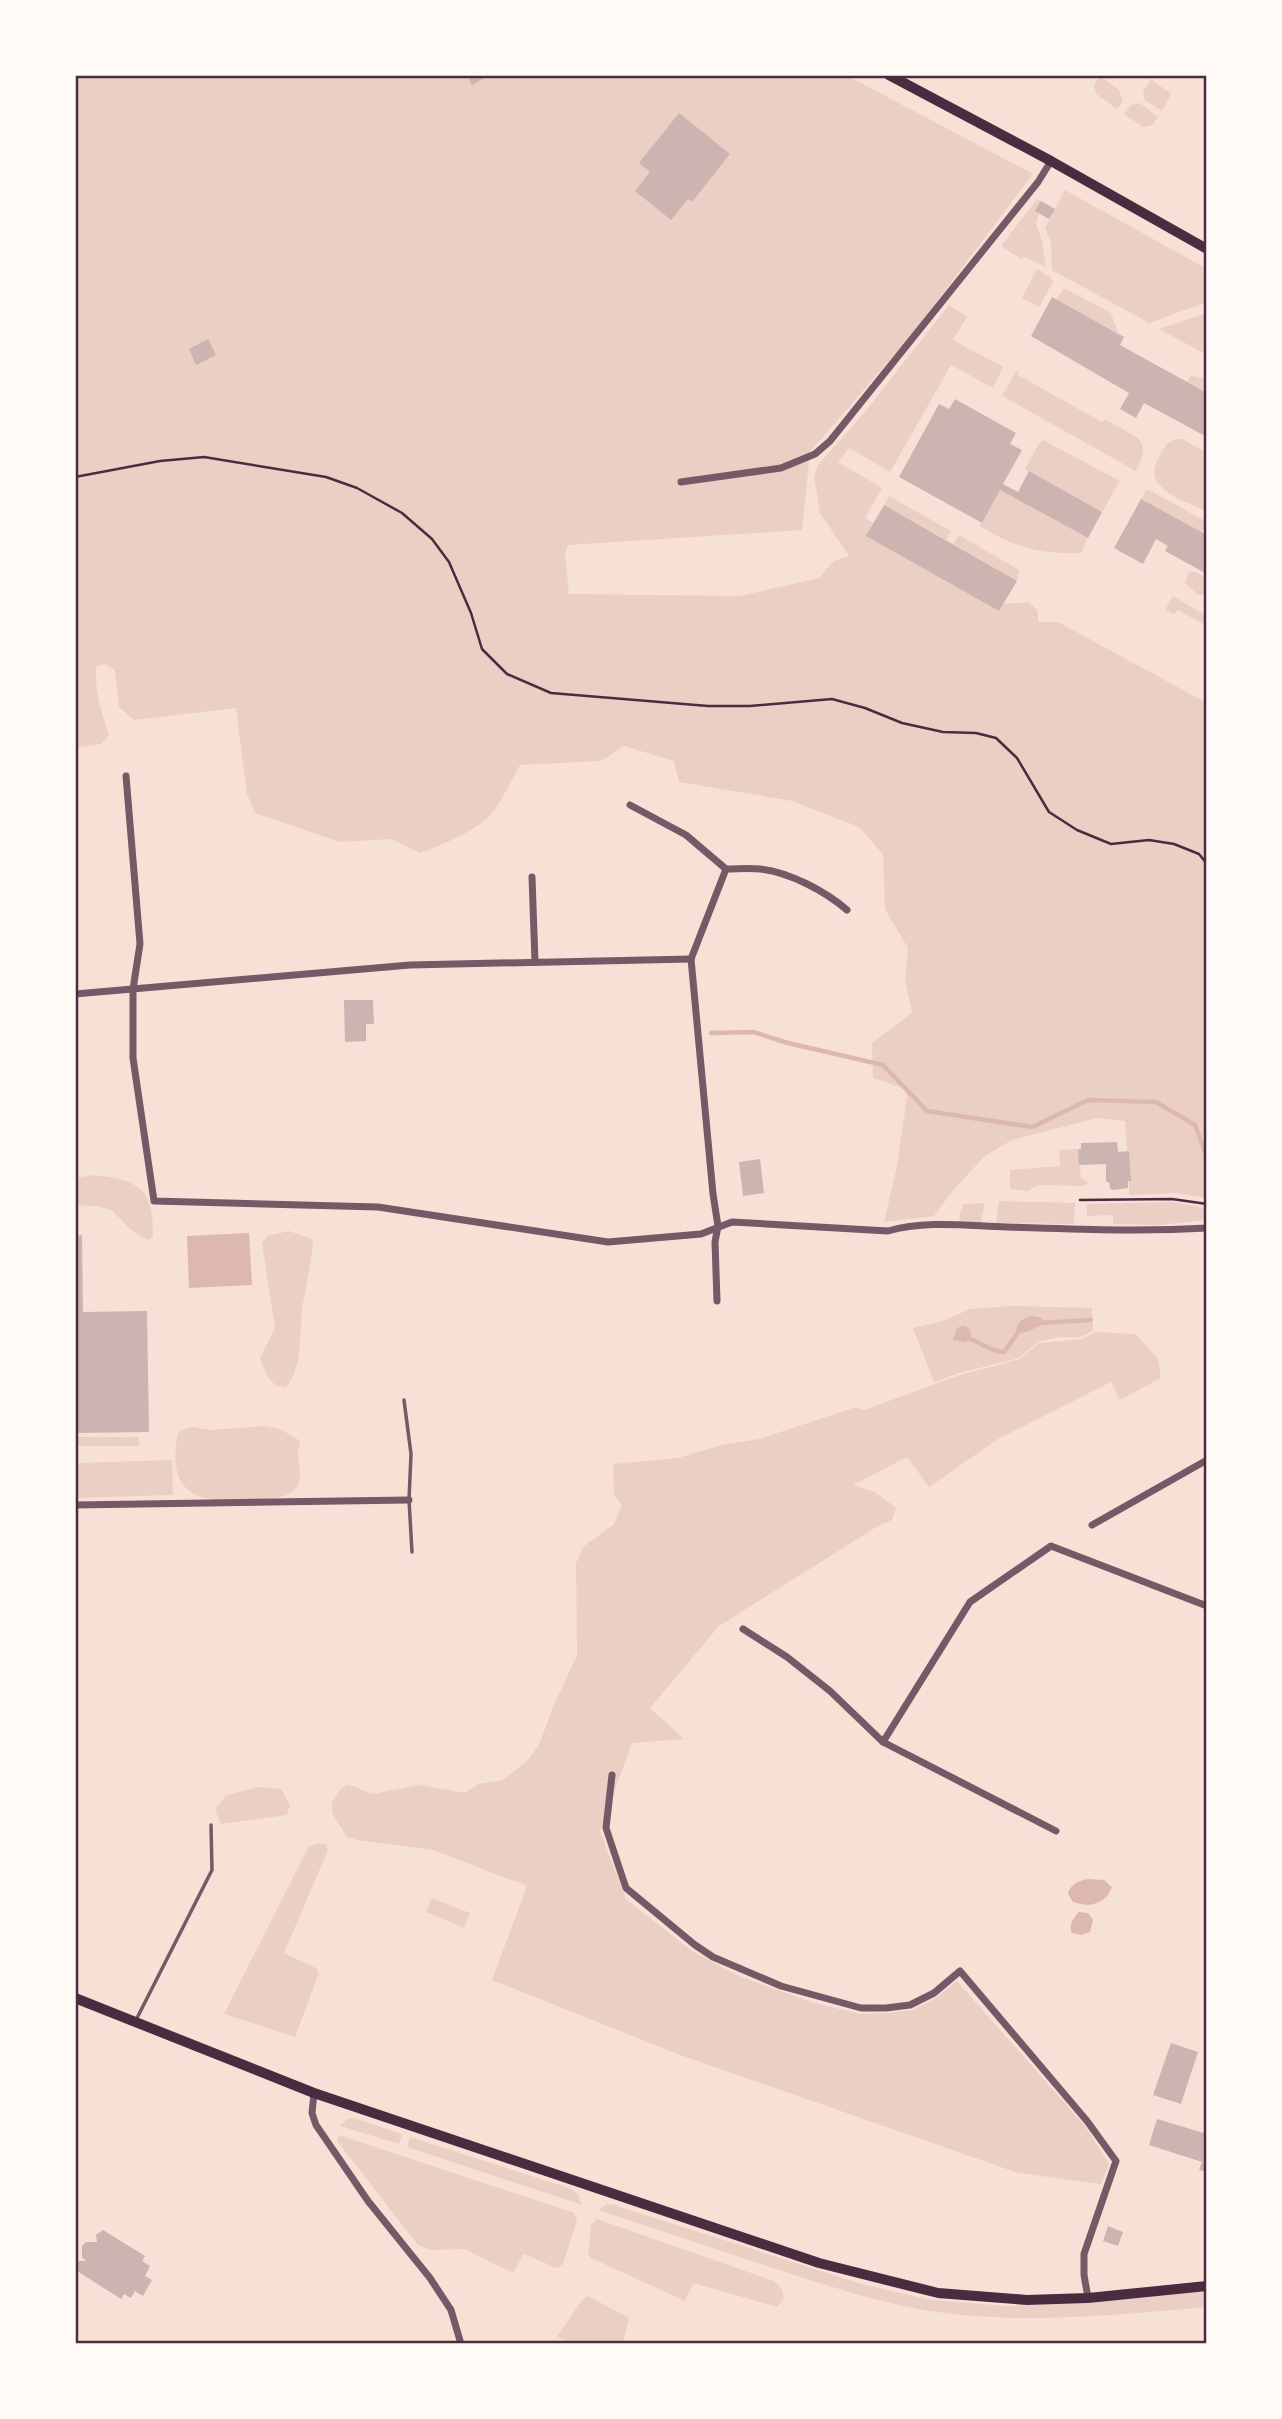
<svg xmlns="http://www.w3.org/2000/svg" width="1282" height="2419" font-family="Barlow,sans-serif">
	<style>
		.green { fill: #ebcfc5 }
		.water { fill: #dcb8b0 }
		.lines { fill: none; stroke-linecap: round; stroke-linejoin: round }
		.stream { stroke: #dcb8b0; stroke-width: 4.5 }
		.building { fill: #ccb4b1 }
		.path { stroke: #4a2c40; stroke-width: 2.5 }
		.service { stroke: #755966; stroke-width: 3.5 }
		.minor { stroke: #755966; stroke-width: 7 }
		.secondary { stroke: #4a2c40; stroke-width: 10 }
		.primary { stroke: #4a2c40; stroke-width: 10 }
		.neatline { fill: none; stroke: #4a2c40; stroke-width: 2.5 }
	</style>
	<rect width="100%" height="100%" fill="#f7e1d7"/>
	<g class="green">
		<path d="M 75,75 L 846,75 L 1033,174 L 912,334 L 810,452 L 802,530 L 568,545 L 565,553 L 569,594 L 740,596 L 819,578 L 834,561 L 849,556 L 820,513 L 814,477 L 818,465 L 864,413 L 949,305 L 967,317 L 953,340 L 1003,367 L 993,388 L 951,365 L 890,472 L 849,448 L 838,462 L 882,488 L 865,518 L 873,523 L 867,536 L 999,611 L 1003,604 L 1029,602 L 1038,611 L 1038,622 L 1058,622 L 1207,703 L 1207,1198 L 1175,1193 L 1129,1195 L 1129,1152 L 1127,1151 L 1125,1121 L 1097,1118 L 1012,1140 L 985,1156 L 954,1189 L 934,1216 L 884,1222 L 897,1166 L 908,1090 L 873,1078 L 872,1043 L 912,1013 L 905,978 L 908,948 L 885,909 L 883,854 L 859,827 L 792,801 L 679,782 L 674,761 L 624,746 L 601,761 L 520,765 C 512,780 505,795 495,809 C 481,830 443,844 420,853 L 392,839 L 340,842 L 255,813 L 247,794 L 236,708 L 134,720 L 119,707 L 115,670 L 105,664 L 96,666 C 94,687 102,715 109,735 L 101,744 L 75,748 Z"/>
		<polygon points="1100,76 1119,90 1123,101 1117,109 1096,94 1094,85"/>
		<polygon points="1151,79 1171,94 1162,111 1145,100 1143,92"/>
		<polygon points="1140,103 1158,117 1152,125 1143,127 1124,114 1131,105"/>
		<polygon points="1065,190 1207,269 1207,302 1149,323 1052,270 1051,242 1045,228"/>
		<polygon points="1037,199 1041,201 1035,211 1039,213 1036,224 1042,241 1046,267 1025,257 1021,259 1001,246"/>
		<polygon points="1037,269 1050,277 1053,282 1039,307 1022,298"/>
		<polygon points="1064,288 1111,313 1118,333 1056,300"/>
		<polygon points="1207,313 1207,355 1159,329"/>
		<path d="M 1017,370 L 1019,372 L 1018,375 L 1102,422 L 1105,419 L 1138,438 C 1147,449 1142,458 1136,471 L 1002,396 Z"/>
		<polygon points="1191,376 1207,379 1207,393 1187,382"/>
		<path d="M 1176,439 L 1182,439 L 1207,453 L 1207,512 C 1185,500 1141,489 1158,459 C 1163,449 1166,443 1176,439 Z"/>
		<polygon points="1043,440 1120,481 1102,512 1025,469 1038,445"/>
		<polygon points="1147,489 1207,522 1202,533 1141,499"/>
		<path d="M 1000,490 L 1088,538 L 1081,553 C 1036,554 1018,548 979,526 Z"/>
		<polygon points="889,496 951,531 946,540 884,505"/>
		<polygon points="959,535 1019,570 1017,581 953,544"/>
		<polygon points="1189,572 1196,572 1207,579 1207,594 1198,595 1185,583"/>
		<polygon points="1173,596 1207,616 1207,626 1178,610 1174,614 1165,610"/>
		<polygon points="1078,1149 1081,1178 1089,1183 1084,1186 1038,1185 1028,1191 1010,1189 1010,1170 1060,1166 1059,1150"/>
		<path d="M 94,1175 C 139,1180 154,1188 153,1237 L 147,1240 L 131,1230 L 112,1210 L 96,1206 L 75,1205 L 75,1178 Z"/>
		<polygon points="999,1201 1075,1203 1074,1224 996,1223"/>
		<polygon points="1172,1202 1207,1208 1207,1220 1159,1225 1113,1224 1113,1215 1087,1216 1087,1204"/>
		<polygon points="985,1203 981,1222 959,1222 960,1214 964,1204"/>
		<path d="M 289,1231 L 313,1239 C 312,1264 305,1287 302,1311 C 299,1335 303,1368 286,1387 L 276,1386 L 267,1376 L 260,1358 L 275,1328 L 262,1243 L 267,1236 Z"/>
		<polygon points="1012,1306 1092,1308 1093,1331 1080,1337 1059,1337 1038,1342 1019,1358 959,1373 934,1382 913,1328 943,1321 970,1309"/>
		<polygon points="1096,1332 1136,1334 1158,1359 1161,1378 1120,1400 1111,1382 998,1439 929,1487 907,1457 853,1485 875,1492 896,1508 892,1520 878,1526 719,1626 650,1708 684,1739 632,1743 600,1831 626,1899 692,1951 743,1978 818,2004 861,2014 888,2013 912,2010 936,1998 957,1981 1085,2126 1109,2164 1101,2184 1018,2173 683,2056 492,1980 527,1886 433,1850 357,1840 347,1837 332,1813 332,1802 341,1789 347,1785 353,1786 372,1794 420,1785 465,1793 478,1784 503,1780 528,1760 539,1745 553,1707 577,1655 576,1563 584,1546 614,1524 622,1505 614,1495 613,1464 678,1458 722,1445 759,1439 856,1407 864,1410 960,1375 1020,1359 1039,1343 1082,1339"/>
		<path d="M 265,1426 L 280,1429 L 299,1440 C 300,1444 299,1447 298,1451 C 297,1465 306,1481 292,1492 C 283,1499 266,1498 255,1499 C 201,1505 165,1497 178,1433 L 184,1429 L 193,1427 L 210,1430 Z"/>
		<rect x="75" y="1437" width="64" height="9"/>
		<polygon points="172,1460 173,1495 75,1498 75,1463"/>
		<polygon points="260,1787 281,1789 290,1805 287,1815 221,1824 215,1810 226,1795"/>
		<polygon points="318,1843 326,1845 328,1850 284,1953 316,1968 319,1973 295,2037 224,2014 309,1846"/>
		<polygon points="432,1898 470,1913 464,1928 426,1912"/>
		<polygon points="354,2118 402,2134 399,2144 340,2126 347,2119"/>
		<polygon points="339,2135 574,2213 577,2221 563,2264 558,2268 554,2267 524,2254 513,2273 464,2249 431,2250 418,2245 337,2141"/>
		<polygon points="410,2137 569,2188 578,2194 582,2205 407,2147"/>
		<path d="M 607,2204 L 614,2205 L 865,2285 L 932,2300 L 1008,2306 L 1089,2303 L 1207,2291 L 1207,2307 C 1115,2315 1022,2325 930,2311 C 876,2302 822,2284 770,2267 C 713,2248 655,2229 598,2210 Z"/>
		<polygon points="597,2219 774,2281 782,2289 784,2299 777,2307 693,2283 685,2301 591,2258 588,2254 591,2225"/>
		<path d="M 588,2296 L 629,2318 L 623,2344 L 570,2344 L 557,2336 C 568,2325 577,2302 588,2296 Z"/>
	</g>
	<g class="water">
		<polygon points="249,1233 252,1285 189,1288 187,1236"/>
		<path d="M 1031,1316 L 1042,1318 L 1045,1323 L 1027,1332 L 1016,1333 C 1016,1322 1021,1320 1031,1316 Z"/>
		<circle cx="963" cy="1334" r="8"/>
		<path d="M 1088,1879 L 1104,1880 L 1112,1887 C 1106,1904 1088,1909 1072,1901 L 1068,1893 C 1072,1883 1078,1881 1088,1879 Z"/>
		<path d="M 1079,1912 L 1088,1913 L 1093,1920 L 1090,1932 L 1081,1935 L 1072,1933 C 1068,1926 1073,1918 1079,1912 Z"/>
	</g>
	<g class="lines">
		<g class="stream">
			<polyline points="711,1033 753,1032 788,1043 883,1065 927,1111 1032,1127 1088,1100 1156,1102 1195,1125 1207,1157"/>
			<polyline points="1039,1323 1091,1320"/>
			<polyline points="955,1339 962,1335 996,1351 1004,1352 1019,1331"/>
		</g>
	</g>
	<g class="building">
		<polygon points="467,75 490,75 472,85"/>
		<polygon points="679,113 730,154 692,202 688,199 671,220 635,191 650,172 639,163"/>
		<polygon points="1041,201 1055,209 1049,219 1035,211"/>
		<polygon points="1052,297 1124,337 1120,345 1207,393 1207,437 1144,403 1136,418 1120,409 1129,393 1031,336"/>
		<polygon points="208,339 216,355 196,365 189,349"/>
		<polygon points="955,399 1016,433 1010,444 1022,450 1003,484 1018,492 1029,471 1102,512 1088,538 1000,490 982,523 899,477 939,404 949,409"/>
		<polygon points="1141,499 1207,535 1207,574 1165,551 1168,546 1156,539 1143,564 1114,548"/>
		<polygon points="884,505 1017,581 999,611 866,536"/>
		<polygon points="344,1000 373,1000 374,1024 366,1024 366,1041 345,1042"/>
		<polygon points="1117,1142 1118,1152 1129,1151 1131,1181 1128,1181 1128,1188 1114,1190 1110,1189 1109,1182 1106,1182 1106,1164 1079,1165 1078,1149 1081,1149 1081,1143"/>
		<polygon points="760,1159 764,1193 743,1196 739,1162"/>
		<polygon points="82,1235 83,1312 147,1311 149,1432 75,1433 75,1236"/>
		<polygon points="1171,2043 1198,2052 1181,2104 1153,2095"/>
		<polygon points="1157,2119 1207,2134 1207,2172 1199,2170 1202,2162 1149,2145"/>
		<polygon points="1108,2226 1123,2232 1118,2246 1103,2241"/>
		<polygon points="103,2230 145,2256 142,2261 150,2266 145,2276 152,2280 143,2296 135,2291 131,2298 124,2294 121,2299 77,2271 76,2264 79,2261 86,2261 82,2257 82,2246 86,2242 97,2242 96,2235"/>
	</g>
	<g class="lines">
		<g class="path">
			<polyline points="75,477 160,461 204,457 326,477 357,488 402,513 432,539 449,562 471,613 482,649 507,674 551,693 708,706 750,706 832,699 865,708 902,723 943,732 976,733 996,738 1017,758 1049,812 1077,830 1111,844 1149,840 1174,844 1199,854 1207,864"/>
			<polyline points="1080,1200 1172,1199 1207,1204"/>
		</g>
		<g class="service">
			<polyline points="404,1400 411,1454 409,1500 412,1552"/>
			<polyline points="136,2020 212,1870 211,1825"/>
		</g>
		<g class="minor">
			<polyline points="681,482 781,468 815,454 830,441 1038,182 1051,161"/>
			<path d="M 126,776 L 140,944 L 133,989 L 133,1058 L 154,1201 L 378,1207 L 608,1242 L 701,1234 L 732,1222 L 888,1231 C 926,1220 968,1226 1007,1227 C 1073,1229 1140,1232 1207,1228"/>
			<path d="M 630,805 L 686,835 L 726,869 C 737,869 749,868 760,869 C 789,872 825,891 847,910"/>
			<polyline points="532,877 535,962"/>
			<polyline points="75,994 410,965 691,959"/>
			<polyline points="717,1301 715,1242 718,1226 713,1194 691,959 726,869"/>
			<polyline points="75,1505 409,1500"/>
			<polyline points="1092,1525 1207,1460"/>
			<polyline points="743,1629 787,1657 830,1691 883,1742 1056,1831"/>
			<polyline points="883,1742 970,1602 1051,1546 1207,1606"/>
			<polyline points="612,1775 606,1828 626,1888 695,1945 713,1957 781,1986 861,2008 886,2008 910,2005 934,1993 960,1971 1087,2121 1116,2161 1084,2254 1084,2275 1088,2298"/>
			<polyline points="314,2093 312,2113 316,2125 368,2201 430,2278 451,2310 461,2344"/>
		</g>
		<polyline class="secondary" points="75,1998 314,2093 819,2263 938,2293 1027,2300 1088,2298 1207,2286"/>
		<polyline class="primary" points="889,75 1051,161 1207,249"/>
	</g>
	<rect width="1282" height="2419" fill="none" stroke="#fffaf5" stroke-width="154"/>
	<rect x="77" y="77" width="1128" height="2265" class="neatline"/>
</svg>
